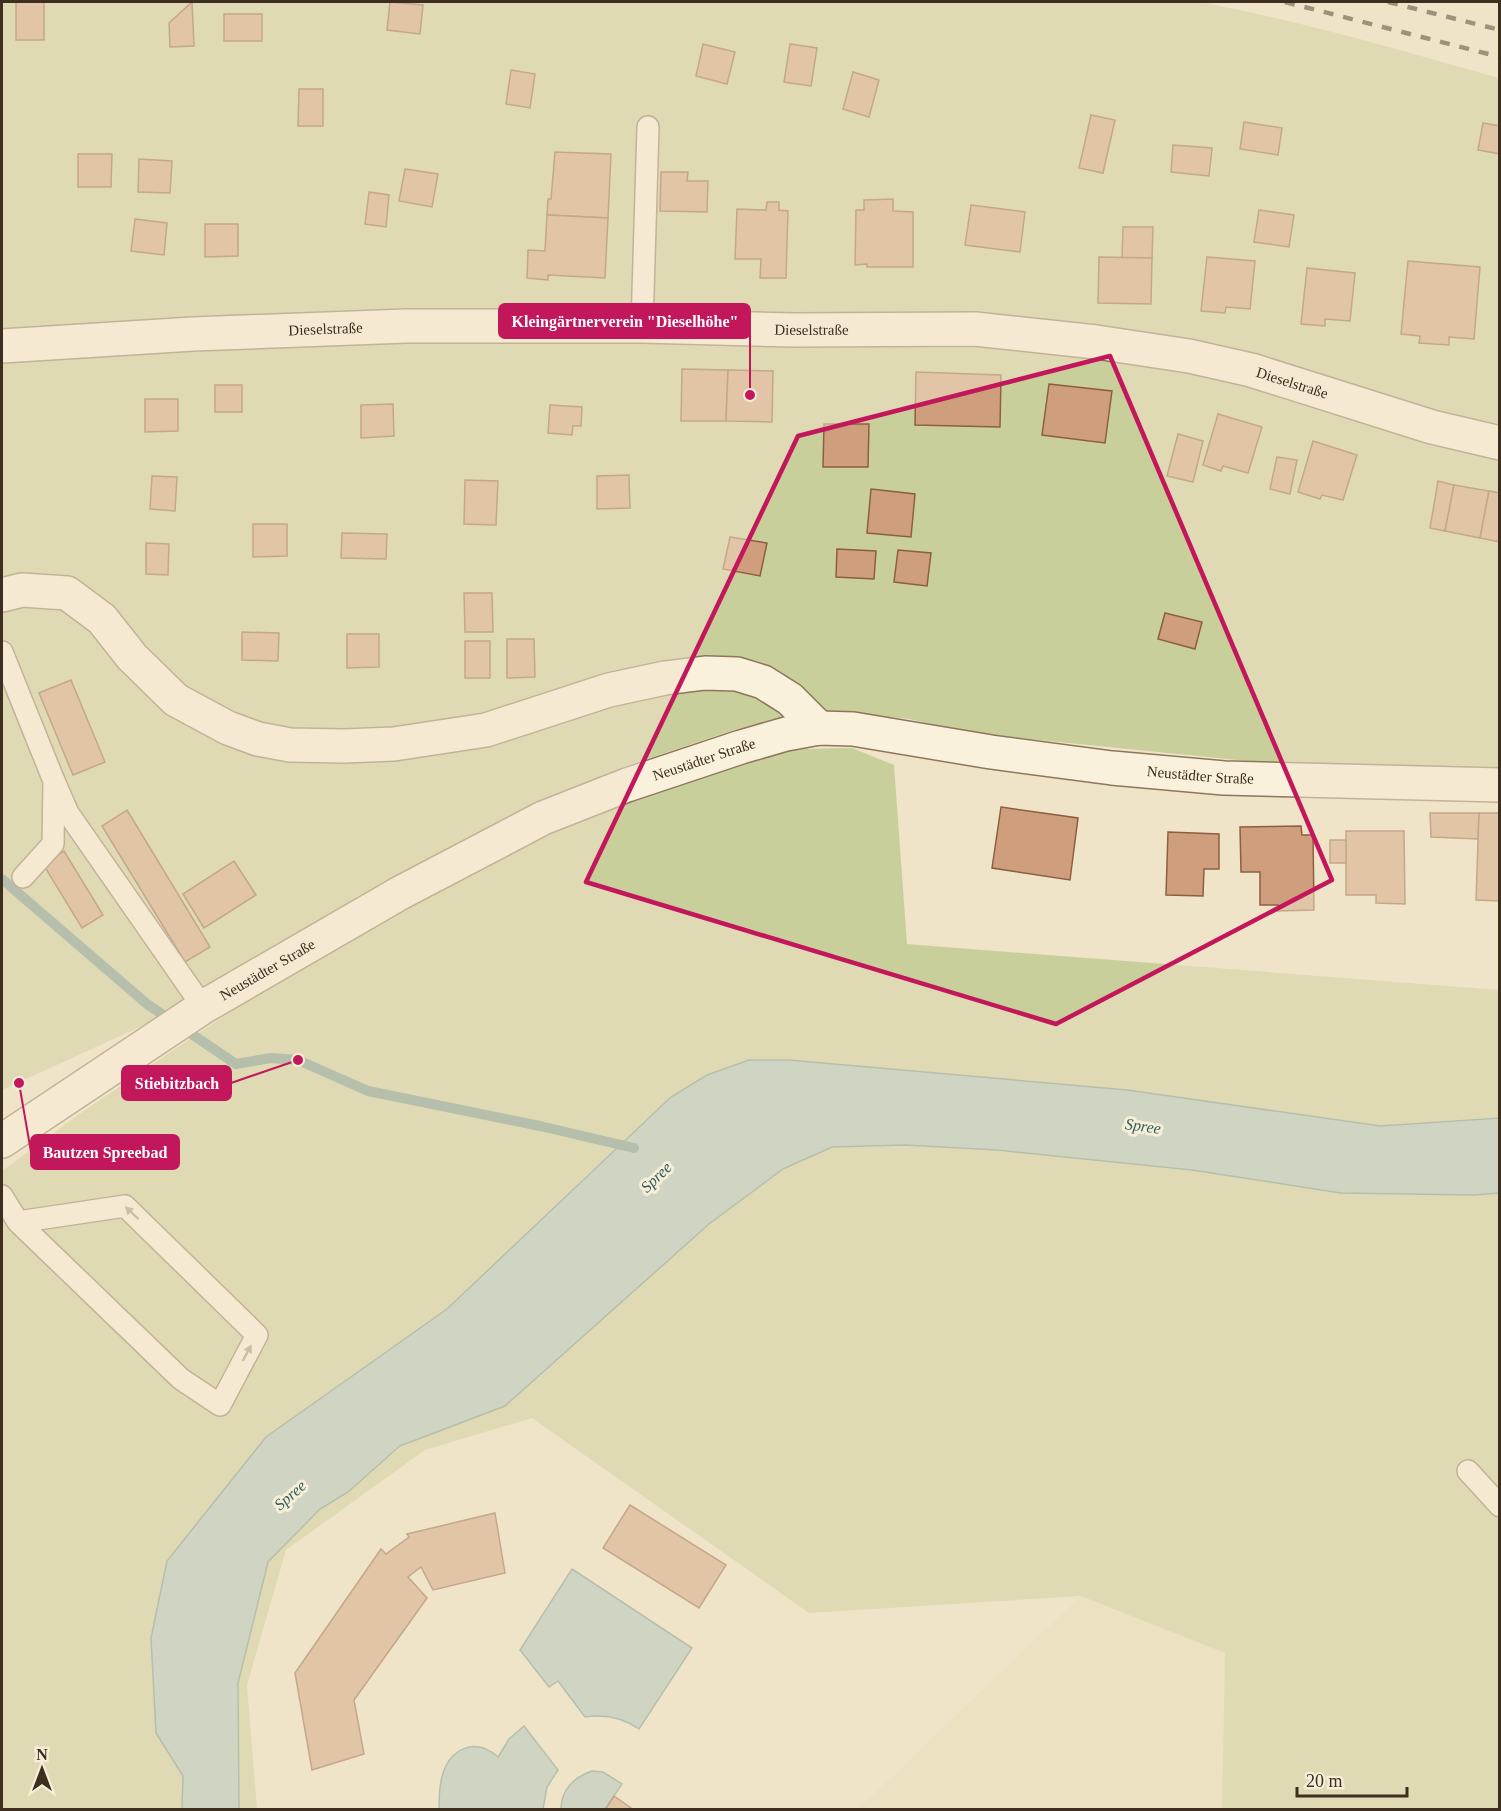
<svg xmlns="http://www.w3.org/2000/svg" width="1501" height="1811" font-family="'Times New Roman',serif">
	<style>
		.farmland { fill: #e6deb5 }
		.green { fill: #c9cf9b }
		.water { fill: #a9c4bc; stroke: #6f938a; stroke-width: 1.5 }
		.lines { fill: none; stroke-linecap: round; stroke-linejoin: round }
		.stream { stroke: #6f938a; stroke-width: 10 }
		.building { fill: #cf9f7d; stroke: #8d5f41; stroke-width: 1.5 }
		.service-casing { stroke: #8d765c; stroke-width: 24 }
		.minor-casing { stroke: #8d765c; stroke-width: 36 }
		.tertiary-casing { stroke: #8d765c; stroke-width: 36 }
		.service { stroke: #faf1dc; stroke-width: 21 }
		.minor { stroke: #faf1dc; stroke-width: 33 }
		.tertiary { stroke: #faf1dc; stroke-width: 33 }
		.rail { stroke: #3d2e20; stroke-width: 4.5; stroke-dasharray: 10 10; stroke-linecap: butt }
		.oneway { fill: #9c907e }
		.marked { fill: none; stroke: #c2185b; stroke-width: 4.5; stroke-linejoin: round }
		.labels { text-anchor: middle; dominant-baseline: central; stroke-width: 6; stroke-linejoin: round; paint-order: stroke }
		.street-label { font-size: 15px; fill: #3d2e20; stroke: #f7eed8 }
		.water-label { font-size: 16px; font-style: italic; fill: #2f5d5a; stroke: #f7eed8 }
		.leader { fill: none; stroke: #c2185b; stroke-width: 2 }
		.callout-dot { fill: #c2185b; stroke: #f7eed8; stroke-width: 2 }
		.callout { fill: #c2185b; stroke: #c2185b; stroke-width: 2 }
		.callout-label { font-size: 16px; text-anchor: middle; font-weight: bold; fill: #fff }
	</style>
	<rect width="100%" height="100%" fill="#f0e4c8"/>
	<polygon class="farmland" points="1081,1596 1225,1653 1222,1809 857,1810"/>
	<g class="green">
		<path d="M 2,2 L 1200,2 C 1301,21 1401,50 1499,78 L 1499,768 L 1276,764 L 968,733 L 909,719 L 849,713 L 774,719 L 734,730 L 623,767 L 534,804 L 386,881 L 217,979 L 144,1025 L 2,1090 Z"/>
		<polygon points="852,748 894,765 907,944 1499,990 1499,1117 1380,1126 1127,1090 789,1060 749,1060 707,1074 671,1097 447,1309 266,1437 156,1733 183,1776 182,1809 2,1810 2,1171 78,1115 234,1009 420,898 553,829 747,756 796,749"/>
		<polygon points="905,1145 997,1150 1192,1170 1341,1193 1474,1195 1499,1193 1499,1809 1222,1809 1225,1653 1081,1596 809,1613 532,1418 425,1450 286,1550 247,1685 257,1809 239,1810 238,1683 268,1563 320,1509 348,1492 401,1447 443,1429 709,1224 783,1169 832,1147"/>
	</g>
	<g class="water">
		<polygon points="749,1060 789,1060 1127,1090 1380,1126 1499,1118 1499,1193 1474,1195 1341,1193 1192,1170 997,1150 905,1145 832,1147 783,1169 709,1224 505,1406 400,1446 348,1492 320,1509 268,1562 238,1683 239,1809 182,1809 183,1776 156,1733 151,1638 167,1561 266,1437 447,1309 671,1097 707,1075"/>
		<path d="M 572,1569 L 692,1648 L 639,1729 C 623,1718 604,1714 585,1717 L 558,1681 L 549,1687 L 520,1650 Z"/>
		<path d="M 524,1726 L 558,1770 L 547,1787 L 543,1809 L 439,1809 C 439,1799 439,1787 442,1777 C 449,1749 475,1736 498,1757 L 509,1739 Z"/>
		<path d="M 592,1771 L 603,1772 L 622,1784 L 605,1809 L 561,1809 C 561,1790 574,1777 592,1771 Z"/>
	</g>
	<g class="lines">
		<polyline class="stream" points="2,879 147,1004 236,1064 271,1058 298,1060 368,1091 540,1126 634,1148"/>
	</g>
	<g class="building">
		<rect x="16" y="2" width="28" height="38"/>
		<polygon points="192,2 194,46 170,47 169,23"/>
		<polygon points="390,2 423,5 420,34 387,30"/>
		<rect x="224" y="14" width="38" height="27"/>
		<polygon points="703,44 735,52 727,84 696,76"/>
		<polygon points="790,44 817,48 811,86 784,82"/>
		<polygon points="511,70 535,74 530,108 506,104"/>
		<polygon points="853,72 879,80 869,117 843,109"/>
		<polygon points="299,89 323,89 323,126 298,126"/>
		<polygon points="1091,115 1115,120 1103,173 1079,168"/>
		<polygon points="1244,122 1282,128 1278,155 1240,149"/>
		<polygon points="1483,123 1500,126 1500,154 1478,150"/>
		<polygon points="1173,145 1212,148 1209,176 1171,172"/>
		<polygon points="555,152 611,154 608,218 547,215 548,199 551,199"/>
		<polygon points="78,154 112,154 111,187 78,187"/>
		<polygon points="139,159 172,161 170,193 138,192"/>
		<polygon points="405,169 438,174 432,207 399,201"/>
		<polygon points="661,172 688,172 687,181 708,181 707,212 660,211"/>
		<polygon points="369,192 389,195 386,227 365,224"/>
		<polygon points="893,199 893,211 913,212 913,267 867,267 867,264 855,265 856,210 864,210 864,200"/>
		<polygon points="767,202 779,202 779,210 788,211 786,278 760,278 761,259 735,259 737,209 766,210"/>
		<polygon points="971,205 1025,212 1020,252 965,245"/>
		<polygon points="1259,210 1294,215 1289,247 1254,242"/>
		<polygon points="547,215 608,218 605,278 548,275 548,280 527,278 528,250 545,251"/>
		<polygon points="135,219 167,223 164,255 131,251"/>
		<polygon points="205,224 238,224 238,256 205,257"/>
		<polygon points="1123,227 1153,227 1152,258 1122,258"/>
		<polygon points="1099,257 1152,258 1151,304 1098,303"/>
		<polygon points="1207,257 1255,261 1250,309 1226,307 1225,313 1201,311"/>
		<polygon points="1408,261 1480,267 1474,339 1449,337 1449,345 1419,343 1420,336 1401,334"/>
		<polygon points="1307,268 1355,273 1350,321 1325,319 1325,326 1301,324"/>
		<polygon points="682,369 728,370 726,421 681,421"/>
		<polygon points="728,370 773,371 772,422 726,421"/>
		<polygon points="916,372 1001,375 1000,427 915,425"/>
		<polygon points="1049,384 1112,391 1105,443 1042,435"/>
		<rect x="215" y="385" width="27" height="27"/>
		<polygon points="145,399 178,399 178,431 145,432"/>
		<polygon points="393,404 394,436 361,438 361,405"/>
		<polygon points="550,405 582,407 581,426 573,426 572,435 548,433"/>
		<polygon points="1218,414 1262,427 1248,473 1223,466 1221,471 1203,465"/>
		<polygon points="824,424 869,424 868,467 823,467"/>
		<polygon points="1178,434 1203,441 1193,482 1167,476"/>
		<polygon points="1313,441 1357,455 1343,500 1322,495 1320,499 1298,492"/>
		<polygon points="1277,457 1297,460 1290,494 1270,489"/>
		<polygon points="629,475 630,508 597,509 597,476"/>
		<polygon points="152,476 177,477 175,511 150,509"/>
		<polygon points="465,480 498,481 496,525 464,524"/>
		<polygon points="1438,481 1454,485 1445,531 1430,528"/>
		<polygon points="1454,485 1489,491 1480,538 1445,531"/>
		<polygon points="871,489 915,494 911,537 867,533"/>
		<polygon points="1489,491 1500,493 1500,542 1480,538"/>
		<polygon points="253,524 287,524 287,556 253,557"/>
		<polygon points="342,533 387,534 386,559 341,558"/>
		<polygon points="730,537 767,543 760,576 723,569"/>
		<polygon points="146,543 169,544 168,575 146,574"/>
		<polygon points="837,549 876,551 874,579 836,577"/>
		<polygon points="898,550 931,553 927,586 894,582"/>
		<polygon points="464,593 492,593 493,632 465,632"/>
		<polygon points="1165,613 1202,622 1195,649 1158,639"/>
		<polygon points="242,632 279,633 278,661 242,660"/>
		<polygon points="347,634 379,634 379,667 347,668"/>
		<polygon points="507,639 534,639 535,677 507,678"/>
		<rect x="465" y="641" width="25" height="37"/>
		<polygon points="71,680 105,762 73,775 39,693"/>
		<polygon points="1001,807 1078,818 1070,880 992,868"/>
		<polygon points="127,810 210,947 185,962 102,826"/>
		<polygon points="1430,813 1479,813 1478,839 1431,837"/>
		<polygon points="1479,813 1500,813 1500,901 1476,900"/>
		<polygon points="1301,826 1302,835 1313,835 1314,910 1278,911 1278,905 1260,905 1260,872 1241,872 1240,827"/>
		<polygon points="1346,831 1404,831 1405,904 1376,903 1376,895 1346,895"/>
		<polygon points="1168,832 1219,834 1219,869 1204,869 1203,896 1166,895"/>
		<rect x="1330" y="840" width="16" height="23"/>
		<polygon points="64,851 103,915 82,928 43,864"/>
		<polygon points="234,861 256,895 204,928 183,894"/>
		<polygon points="630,1505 726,1565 699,1608 603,1548"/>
		<polygon points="495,1513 505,1573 433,1590 421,1567 408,1577 427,1598 354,1700 364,1754 312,1770 295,1673 381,1549 386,1554 409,1537 407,1534"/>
		<polygon points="614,1796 634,1810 605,1810"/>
	</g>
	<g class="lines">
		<defs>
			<g id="service">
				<polyline points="642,326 648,127"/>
				<polyline points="2,652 54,781 53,844 23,877"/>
				<polyline points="54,781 68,813 203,1007"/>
				<polyline points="2,1196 18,1222 181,1379 220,1405 257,1335 125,1206 18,1222"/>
				<polyline points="1468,1471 1500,1506"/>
			</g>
			<g id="minor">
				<path id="s1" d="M 2,346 L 193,334 L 406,326 L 642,326 L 794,330 L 975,329 L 1096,342 L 1189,356 L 1251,370 L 1432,427 L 1500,443"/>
				<polyline points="2,595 22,590 67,593 102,619 132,657 176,700 228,728 258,739 290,745 344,746 394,744 486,730 609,690 665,678 705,673 737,674 763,682 790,699 819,728"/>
			</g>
			<g id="tertiary">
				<path id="s2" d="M 2,1141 L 203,1007 L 400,893 L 543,818 L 627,785 L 741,747 L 786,734 L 819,728 L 853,729 L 991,752 L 1112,768 L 1224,778 L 1500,785"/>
			</g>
		</defs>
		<use href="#service" class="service-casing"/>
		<use href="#minor" class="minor-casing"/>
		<use href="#tertiary" class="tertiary-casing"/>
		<use href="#service" class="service"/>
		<use href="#minor" class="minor"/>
		<use href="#tertiary" class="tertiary"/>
		<g class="rail">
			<polyline points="1285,2 1500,57"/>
			<polyline points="1388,2 1500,30"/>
		</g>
	</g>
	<defs><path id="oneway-solid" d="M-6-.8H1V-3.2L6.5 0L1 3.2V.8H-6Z" transform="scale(1.5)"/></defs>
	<g class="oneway">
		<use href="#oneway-solid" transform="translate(132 1213) rotate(-137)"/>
		<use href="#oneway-solid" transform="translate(247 1353) rotate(-62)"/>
	</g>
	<path d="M0 0H1501V1811H0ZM 1110,356 L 1332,880 L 1056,1024 L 586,882 L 798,436 Z" fill="#f0e4c8" fill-opacity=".55" fill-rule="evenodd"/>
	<path class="marked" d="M 1110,356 L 1332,880 L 1056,1024 L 586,882 L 798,436 Z"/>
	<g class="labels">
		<g class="street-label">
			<text stroke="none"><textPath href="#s1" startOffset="324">Dieselstraße</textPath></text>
			<text stroke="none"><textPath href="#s1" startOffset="810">Dieselstraße</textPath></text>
			<text stroke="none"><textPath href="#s1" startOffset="1296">Dieselstraße</textPath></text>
			<text stroke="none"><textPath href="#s2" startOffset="802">Neustädter Straße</textPath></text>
			<text stroke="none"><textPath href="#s2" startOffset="1306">Neustädter Straße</textPath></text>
			<text stroke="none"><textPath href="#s2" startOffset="316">Neustädter Straße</textPath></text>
		</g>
		<g class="water-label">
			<text transform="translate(1143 1126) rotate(8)">Spree</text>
			<text transform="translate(656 1177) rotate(-44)">Spree</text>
			<text transform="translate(290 1495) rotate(-41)">Spree</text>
		</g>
	</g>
	<path class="leader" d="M750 395L750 321M298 1060L231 1083M19 1083L31 1152"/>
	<g class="callout-dot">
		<circle cx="750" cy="395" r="6"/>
		<circle cx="298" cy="1060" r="6"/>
		<circle cx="19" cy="1083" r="6"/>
	</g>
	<g class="callout">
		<rect x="499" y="304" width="251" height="34" rx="6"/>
		<rect x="122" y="1066" width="109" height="34" rx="6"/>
		<rect x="31" y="1135" width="148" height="34" rx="6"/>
	</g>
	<g class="callout-label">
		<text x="625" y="327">Kleingärtnerverein "Dieselhöhe"</text>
		<text x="177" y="1089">Stiebitzbach</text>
		<text x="105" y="1158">Bautzen Spreebad</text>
	</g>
	<rect width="1501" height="1811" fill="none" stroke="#3d2e20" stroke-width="6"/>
	<g transform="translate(42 1769)" stroke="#f7eed8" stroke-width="4.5" paint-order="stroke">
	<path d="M0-4.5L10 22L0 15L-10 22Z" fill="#3d2e20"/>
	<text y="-9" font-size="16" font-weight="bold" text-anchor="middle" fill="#3d2e20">N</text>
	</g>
	<path d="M1297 1787v9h110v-9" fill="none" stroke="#3d2e20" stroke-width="3"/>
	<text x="1306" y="1787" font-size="18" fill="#3d2e20" stroke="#f7eed8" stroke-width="4.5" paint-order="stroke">20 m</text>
</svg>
